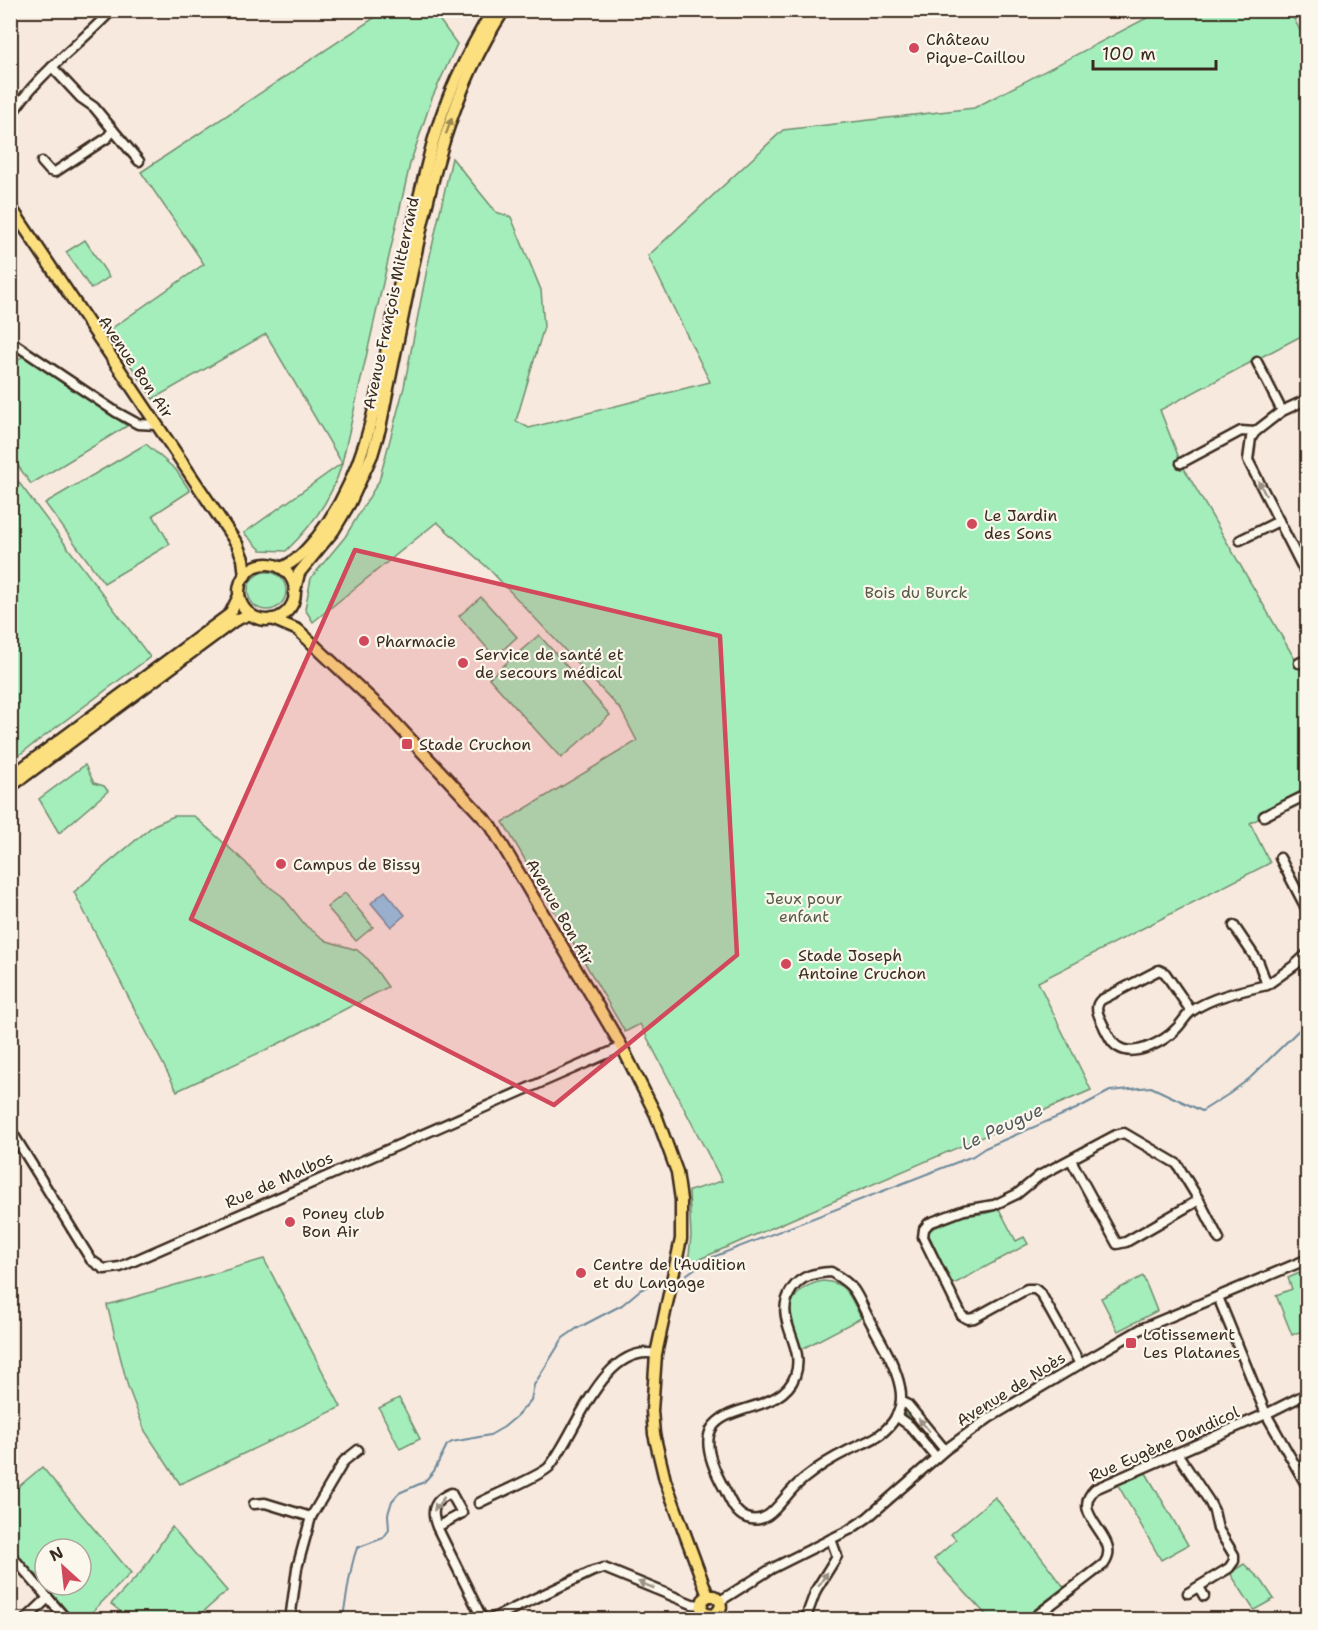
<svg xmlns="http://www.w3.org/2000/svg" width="1318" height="1630" font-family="'Shantell Sans',sans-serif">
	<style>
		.green { fill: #a4eebc; stroke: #708c6d; stroke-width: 1.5 }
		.water { fill: #8bc8eb; stroke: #6b8999; stroke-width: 1.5 }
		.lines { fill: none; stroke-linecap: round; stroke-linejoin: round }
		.stream { stroke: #6b8999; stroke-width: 2 }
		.minor-casing { stroke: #3b2a1e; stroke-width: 13 }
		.major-casing { stroke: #3b2a1e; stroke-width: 15 }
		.minor { stroke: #fbf7ec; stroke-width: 8 }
		.major { stroke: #fce080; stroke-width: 10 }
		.oneway { fill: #9c854f }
		.oneway2 { fill: #9b9085 }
		.marked { fill: #d1495b; fill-opacity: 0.2; stroke: #d1495b; stroke-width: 4.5; stroke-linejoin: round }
		.poi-dot { fill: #d1495b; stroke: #fbf7ec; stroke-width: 2 }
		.labels { text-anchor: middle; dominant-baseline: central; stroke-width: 4.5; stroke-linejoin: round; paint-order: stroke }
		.poi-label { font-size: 16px; fill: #3b2a1e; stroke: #fbf7ec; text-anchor: start }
		.street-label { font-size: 16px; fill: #3b2a1e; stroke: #fbf7ec }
		.park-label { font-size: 16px; fill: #555b46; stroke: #fbf7ec }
		.water-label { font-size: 18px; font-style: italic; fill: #53595c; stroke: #fbf7ec }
	</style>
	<rect width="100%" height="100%" fill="#f8e9df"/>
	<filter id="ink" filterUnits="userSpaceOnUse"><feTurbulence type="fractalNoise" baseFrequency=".0167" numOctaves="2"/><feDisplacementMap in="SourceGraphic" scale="12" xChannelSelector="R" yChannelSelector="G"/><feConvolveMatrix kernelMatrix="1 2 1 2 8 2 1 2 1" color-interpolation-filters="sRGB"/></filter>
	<g filter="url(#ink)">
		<g class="green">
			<path d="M 386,10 L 433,11 L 457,44 L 432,98 L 410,164 L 342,463 C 333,497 311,527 286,551 L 261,550 L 244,533 L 342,463 L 266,334 L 153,399 L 108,331 L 204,264 L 141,172 Z"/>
			<polygon points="1160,11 1290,11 1307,44 1307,333 1160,410 1181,463 1307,680 1308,768 1305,770 1307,775 1307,794 1250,823 1270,863 1038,982 1091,1090 688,1264 691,1236 689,1191 722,1181 640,1024 625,1032 503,822 637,741 621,710 490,570 437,522 313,622 305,609 311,578 345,537 379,481 404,387 427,269 452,158 496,212 511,217 541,290 544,327 516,421 529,428 710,382 648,256 783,130 974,108"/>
			<polygon points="85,240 109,277 91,289 66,252"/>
			<polygon points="24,355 127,426 31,484 11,456 11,366"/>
			<polygon points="146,444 176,470 190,491 153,515 170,544 104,583 45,503"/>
			<polygon points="11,472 150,657 11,761 10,473"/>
			<circle cx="267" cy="591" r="19"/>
			<polygon points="481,597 517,637 495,657 459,616"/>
			<polygon points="539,635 610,715 561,758 489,678"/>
			<polygon points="85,765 94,783 104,786 108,791 59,833 39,799"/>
			<polygon points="174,816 194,816 245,862 263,882 282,896 306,926 327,941 357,950 369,960 388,987 276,1045 177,1091 74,892 154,825"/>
			<polygon points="345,893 373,927 356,941 327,907"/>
			<polygon points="999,1209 1016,1241 1024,1237 1028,1244 952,1285 928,1233 931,1229 964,1216 988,1213"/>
			<polygon points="264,1259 341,1407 180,1484 145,1431 128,1387 107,1305"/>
			<polygon points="1307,1270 1307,1329 1292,1335 1276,1295 1292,1289 1288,1278"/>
			<polygon points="1143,1276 1157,1311 1118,1331 1101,1298"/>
			<path d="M 823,1281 C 848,1282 851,1299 861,1318 L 802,1349 C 799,1340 793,1330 791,1321 C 786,1299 803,1284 823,1281 Z"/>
			<polygon points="399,1398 420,1439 400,1449 379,1408"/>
			<polygon points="906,1410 908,1410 934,1442 928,1443 904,1412"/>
			<polygon points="42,1467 131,1573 85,1619 74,1619 45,1585 81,1585 81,1549 45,1549 45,1585 36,1574 34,1575 11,1547 11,1493"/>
			<polygon points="1146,1473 1188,1545 1161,1560 1118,1485"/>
			<polygon points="995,1497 1064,1587 1022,1619 990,1619 934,1559 956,1540 951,1534"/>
			<polygon points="172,1527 227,1591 195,1619 130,1619 111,1604 141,1572"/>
			<polygon points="1244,1564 1262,1581 1274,1599 1254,1610 1230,1573"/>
		</g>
		<polygon class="water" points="385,891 405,915 391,927 371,903"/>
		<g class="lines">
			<g class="stream">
				<polyline points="686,1275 708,1259 973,1156 985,1148 1076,1109 1110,1091 1151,1087 1202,1111 1229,1094 1250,1078 1308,1021"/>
				<path d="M 342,1620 C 348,1596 348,1572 357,1548 L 383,1538 L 389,1530 L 388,1514 L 392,1501 L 399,1493 L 424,1482 L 434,1471 L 447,1445 L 452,1442 L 490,1435 L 504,1427 L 517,1416 L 531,1400 L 534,1385 L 563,1338 L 576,1329 L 622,1305 L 640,1290 L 665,1279"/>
			</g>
			<defs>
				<g id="minor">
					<path d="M 10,117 C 36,75 78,46 112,10"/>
					<polyline points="113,130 139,161"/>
					<polyline points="42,162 50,171 55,172 107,138 113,130 94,107 81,98 52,67"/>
					<polyline points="10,341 116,412 138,424 157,425"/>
					<polyline points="1257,362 1282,411"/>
					<polyline points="1308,399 1282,411 1255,432 1251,438 1248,460 1308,578"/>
					<polyline points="1181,463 1241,431 1255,432"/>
					<polyline points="1240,540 1279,521"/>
					<polyline points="1299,663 1308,659"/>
					<polyline points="1264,816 1308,794"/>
					<polyline points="1280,858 1308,912"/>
					<polyline points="1267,985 1295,965 1308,953"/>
					<path d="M 1191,1011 L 1165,973 L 1159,970 L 1101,1000 C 1092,1008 1101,1019 1105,1029 C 1109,1036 1111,1043 1118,1047 C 1135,1058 1165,1041 1177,1028 C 1182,1023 1186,1015 1192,1011 C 1211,997 1245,990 1267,985 L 1259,963 L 1234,926"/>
					<polyline points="10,1129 91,1260 104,1269 120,1267 622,1047"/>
					<polyline points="1071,1160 1117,1244 1126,1242 1199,1200"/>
					<path d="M 831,1272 C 839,1277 848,1282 853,1289 C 859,1297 863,1308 868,1317 C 879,1339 895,1362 900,1387 C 902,1397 901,1408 896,1417 C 883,1438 869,1440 849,1450 C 835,1457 822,1464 810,1474 C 803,1479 796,1485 790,1492 C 778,1505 767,1525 747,1518 C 735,1514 730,1500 725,1490 C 667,1387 776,1428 795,1376 C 807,1344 771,1320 792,1289 C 802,1275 815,1273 831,1272 Z"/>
					<polyline points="1218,1297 1266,1414 1308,1488"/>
					<polyline points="1080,1364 1041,1294 1035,1289 1027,1289 974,1318 968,1319 962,1316 923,1237 924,1229 929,1223 964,1210 994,1205 1017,1194 1039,1176 1116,1135 1124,1133 1177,1164 1199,1200 1219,1239"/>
					<polyline points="901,1402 908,1405 945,1450"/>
					<polyline points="896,1416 910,1426 936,1457"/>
					<polyline points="1177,1453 1209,1501 1214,1511 1218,1529 1234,1555 1234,1561 1229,1568 1188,1593"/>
					<path d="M 479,1503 C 492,1496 542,1475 549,1467 C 577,1433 602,1343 656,1354"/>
					<polyline points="254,1504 265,1503 311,1517"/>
					<path d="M 437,1527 L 462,1513 L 451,1493 C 434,1500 430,1510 437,1527 L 483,1620"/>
					<polyline points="10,1554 67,1620"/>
					<polyline points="1199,1587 1204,1596"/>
					<polyline points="720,1601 771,1569 849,1530 867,1518 945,1450 989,1418 1080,1364 1143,1328 1308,1259"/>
					<polyline points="25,1620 48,1598"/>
					<polyline points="290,1620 297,1568 311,1517 344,1461 358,1450"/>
					<polyline points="489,1620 593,1571 604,1568 692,1604 701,1605"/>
					<polyline points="691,1620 704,1612"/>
					<polyline points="805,1620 816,1590 837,1556 831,1539"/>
					<path d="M 1031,1620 L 1104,1564 C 1124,1537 1067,1516 1095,1489 L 1266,1414 L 1308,1393"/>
				</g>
				<g id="major">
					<polyline points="10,206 237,544 243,559 245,576"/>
					<circle cx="267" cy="592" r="28"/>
					<path d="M 281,568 C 298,561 307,549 318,536 C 371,467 380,380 397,297 C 408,245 419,193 433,142 C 446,96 468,51 493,10"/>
					<path d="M 294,594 L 299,573 L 334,530 L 350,503 L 372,455 L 380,428 C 390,377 401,326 411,276 C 430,184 451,90 504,10"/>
					<polyline points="272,619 298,630 315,646 387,714 491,826 622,1047 656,1115 677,1172 681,1200 681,1239 656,1354 652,1411 654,1434 665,1480 708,1596"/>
					<polyline points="10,777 230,614 239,596"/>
					<polyline points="10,787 234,621 250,614"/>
					<polyline points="708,1596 703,1600 701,1608 706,1614 715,1615"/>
					<polyline points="708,1596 714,1596 720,1601 721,1607 715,1615"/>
				</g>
			</defs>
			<use href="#minor" class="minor-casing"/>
			<use href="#major" class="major-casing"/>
			<use href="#minor" class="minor"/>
			<use href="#major" class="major"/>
		</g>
		<defs><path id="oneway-solid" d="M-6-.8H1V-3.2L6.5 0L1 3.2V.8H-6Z" transform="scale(1.5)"/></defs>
		<use class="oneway" href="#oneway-solid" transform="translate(449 126) rotate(-70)"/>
		<g class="oneway2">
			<use href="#oneway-solid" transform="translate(1262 488) rotate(-117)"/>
			<use href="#oneway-solid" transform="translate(924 1425) rotate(-130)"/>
			<use href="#oneway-solid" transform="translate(439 1504) rotate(127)"/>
			<use href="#oneway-solid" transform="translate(823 1579) rotate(-57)"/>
			<use href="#oneway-solid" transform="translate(646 1585) rotate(-158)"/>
		</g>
	</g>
	<path class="marked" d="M 355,550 L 720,636 L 737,955 L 554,1105 L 191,919 Z"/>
	<g class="poi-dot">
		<circle cx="914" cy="48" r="6"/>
		<circle cx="972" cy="524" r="6"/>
		<circle cx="364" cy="641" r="6"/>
		<circle cx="463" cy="663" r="6"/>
		<rect x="401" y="738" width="12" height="12" rx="3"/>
		<circle cx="281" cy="864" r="6"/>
		<circle cx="786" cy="964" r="6"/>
		<circle cx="290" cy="1222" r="6"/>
		<circle cx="581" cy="1273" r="6"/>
		<rect x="1125" y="1337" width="12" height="12" rx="3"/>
	</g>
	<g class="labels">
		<g class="poi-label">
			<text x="926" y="39">Château<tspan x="926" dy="18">Pique-Caillou</tspan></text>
			<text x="984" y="515">Le Jardin<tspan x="984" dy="18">des Sons</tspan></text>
			<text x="376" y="641">Pharmacie</text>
			<text x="475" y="654">Service de santé et<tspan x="475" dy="18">de secours médical</tspan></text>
			<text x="419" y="744">Stade Cruchon</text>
			<text x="293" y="864">Campus de Bissy</text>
			<text x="798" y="955">Stade Joseph<tspan x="798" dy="18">Antoine Cruchon</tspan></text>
			<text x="302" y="1213">Poney club<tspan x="302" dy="18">Bon Air</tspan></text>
			<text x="593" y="1264">Centre de l'Audition<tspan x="593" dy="18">et du Langage</tspan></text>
			<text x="1143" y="1334">Lotissement<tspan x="1143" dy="18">Les Platanes</tspan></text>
		</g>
		<g class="street-label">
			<text transform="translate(391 303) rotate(-78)">Avenue François Mitterrand</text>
			<text transform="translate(136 367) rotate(56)">Avenue Bon Air</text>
			<text transform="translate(560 912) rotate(60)">Avenue Bon Air</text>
			<text transform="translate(279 1180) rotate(-24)">Rue de Malbos</text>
			<text transform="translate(1011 1389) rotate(-32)">Avenue de Noès</text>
			<text transform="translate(1164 1444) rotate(-24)">Rue Eugène Dandicol</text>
		</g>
		<g class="park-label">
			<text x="916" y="592">Bois du Burck</text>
			<text x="804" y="898">Jeux pour<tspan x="804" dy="18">enfant</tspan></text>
		</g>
		<g class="water-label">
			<text transform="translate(1002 1127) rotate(-25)">Le Peugue</text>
		</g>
	</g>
	<rect width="1318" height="1630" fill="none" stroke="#fbf7ec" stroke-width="36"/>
	<rect x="18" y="18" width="1282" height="1594" fill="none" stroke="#3b2a1e" stroke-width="2" filter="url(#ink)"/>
	<g transform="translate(63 1567) rotate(333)"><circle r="28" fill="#fbf7ec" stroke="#aea59a" stroke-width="1.5"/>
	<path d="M0-4.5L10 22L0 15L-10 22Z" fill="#d1495b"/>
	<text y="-9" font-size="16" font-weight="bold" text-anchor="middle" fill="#3b2a1e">N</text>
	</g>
	<path d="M1093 60v9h123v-9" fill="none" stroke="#3b2a1e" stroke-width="3"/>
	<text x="1102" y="60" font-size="18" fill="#3b2a1e" stroke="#fbf7ec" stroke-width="4.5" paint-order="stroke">100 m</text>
</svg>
